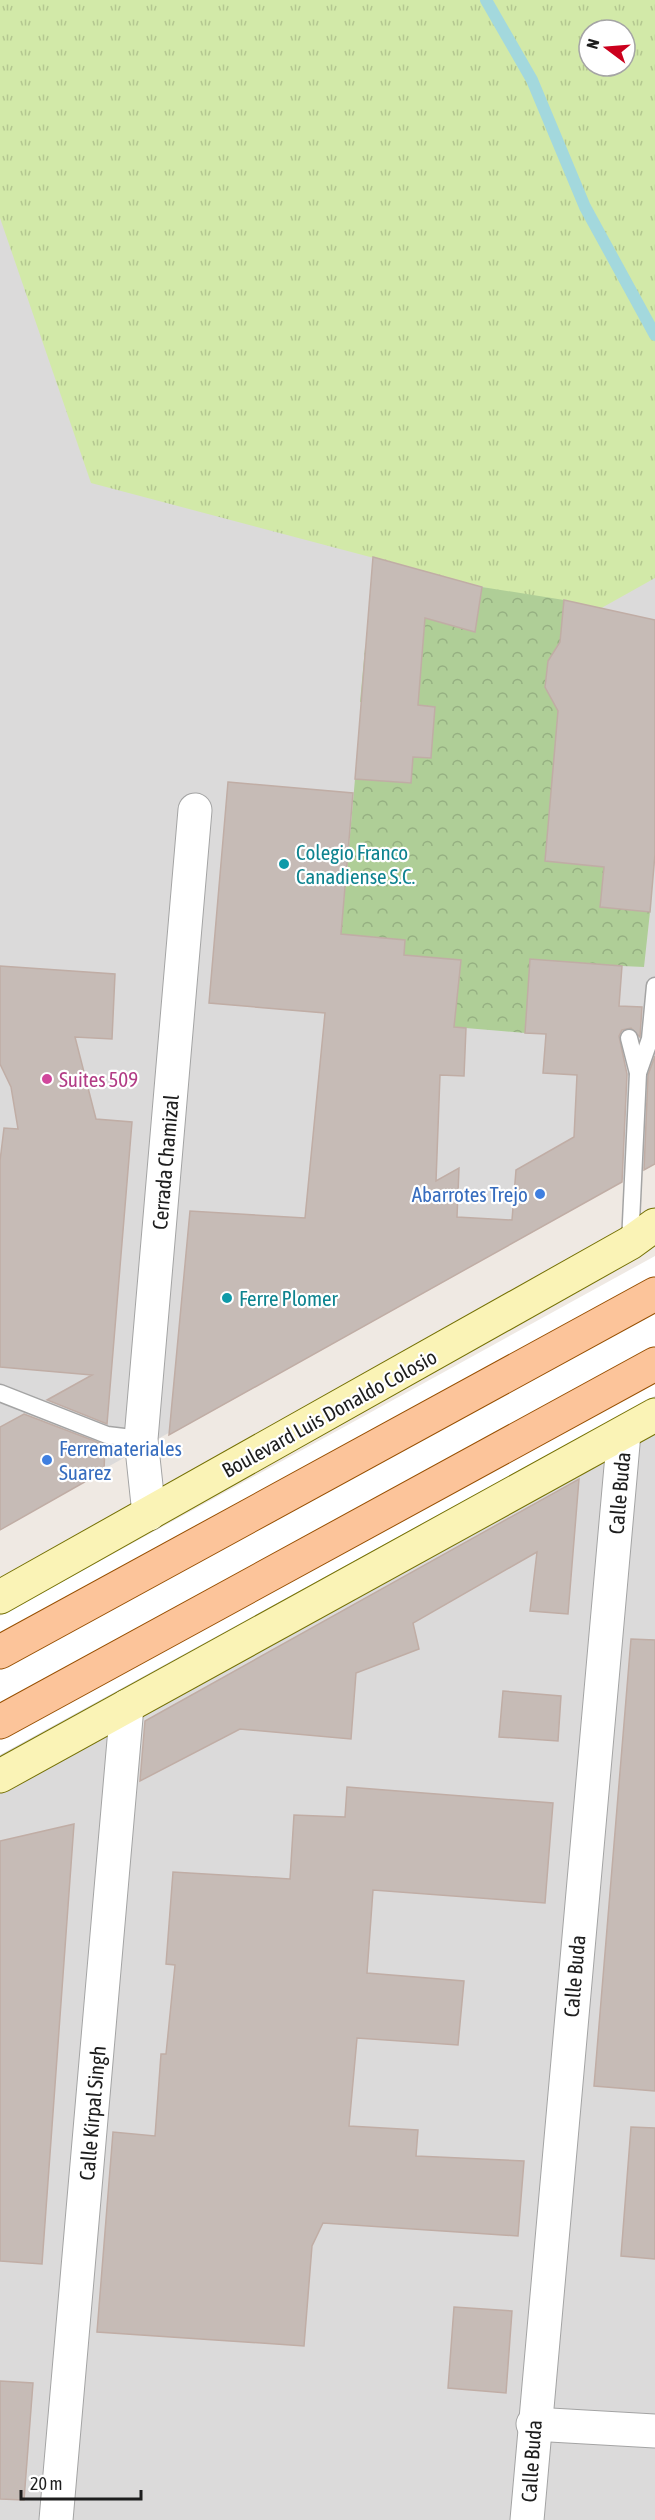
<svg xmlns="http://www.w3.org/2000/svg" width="655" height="2520" font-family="'Asap Condensed',sans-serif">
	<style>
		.residential { fill: #dbdada; fill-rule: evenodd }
		.grass { fill: url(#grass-tufts); fill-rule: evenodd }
		.forest { fill: url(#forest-crowns) }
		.pier { fill: #fff }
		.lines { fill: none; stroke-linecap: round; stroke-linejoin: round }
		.stream { stroke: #a3d8dd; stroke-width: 12 }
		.building { fill: #c6bbb6; stroke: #c0ada5; stroke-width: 1.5 }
		.service-casing { stroke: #a4a4a4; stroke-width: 19 }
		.minor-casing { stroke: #a4a4a4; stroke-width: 35 }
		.secondary-casing { stroke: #747004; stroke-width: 35 }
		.primary-casing { stroke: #974f00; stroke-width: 35 }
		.service { stroke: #fff; stroke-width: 16 }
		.minor { stroke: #fff; stroke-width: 33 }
		.secondary { stroke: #faf3b6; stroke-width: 33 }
		.primary { stroke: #fcc49a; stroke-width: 33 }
		.culture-dot { fill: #0f9aa8; stroke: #fff; stroke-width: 2 }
		.hotel-dot { fill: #d1479c; stroke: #fff; stroke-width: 2 }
		.shop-dot { fill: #3f7fe0; stroke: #fff; stroke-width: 2 }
		.labels { text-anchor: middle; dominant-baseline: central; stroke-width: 4.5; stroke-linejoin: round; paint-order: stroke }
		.culture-label { font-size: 21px; fill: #0d838f; stroke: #fff; text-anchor: start }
		.hotel-label { font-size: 21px; fill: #b23c85; stroke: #fff; text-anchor: start }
		.street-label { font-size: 21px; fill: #1d1d1d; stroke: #fff }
		.shop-label { font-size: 21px; fill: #366cbe; stroke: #fff; text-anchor: end }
	</style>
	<defs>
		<pattern id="grass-tufts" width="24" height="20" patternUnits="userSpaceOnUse" patternTransform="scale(1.5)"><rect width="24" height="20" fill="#d2e9a8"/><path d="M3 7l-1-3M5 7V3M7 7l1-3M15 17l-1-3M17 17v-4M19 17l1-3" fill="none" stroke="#b4c790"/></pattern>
		<pattern id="forest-crowns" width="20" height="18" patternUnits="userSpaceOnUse" patternTransform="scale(1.5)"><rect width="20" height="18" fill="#afce97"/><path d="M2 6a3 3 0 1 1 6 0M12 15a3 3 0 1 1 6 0" fill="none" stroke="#96b082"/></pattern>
	</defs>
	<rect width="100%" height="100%" fill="#efe9e3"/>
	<g class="residential">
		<path d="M 0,0 L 655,0 L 655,1162 L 0,1527 ZM 589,30 L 625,30 L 625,66 L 589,66 Z"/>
		<polygon points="655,1297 655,2520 0,2520 0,1657"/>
	</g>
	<path class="grass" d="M 0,0 L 655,0 L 655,578 L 589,615 L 91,483 L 0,218 ZM 589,30 L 625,30 L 625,66 L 589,66 Z"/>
	<polygon class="forest" points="482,587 564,600 560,642 548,661 545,687 575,706 555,749 545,861 604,867 600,907 650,912 644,967 622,966 525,1033 454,1027 404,955 405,940 341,934 355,779 411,783 413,757 431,758 434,707 360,702 365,648 422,652 425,618 475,632"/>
	<polygon class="pier" points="655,1256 655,1396 0,1755 0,1616"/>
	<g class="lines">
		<polyline class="stream" points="486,0 532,80 585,207 655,335"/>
	</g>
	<g class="building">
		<polygon points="373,557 482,587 475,632 425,618 418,705 435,707 431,758 413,757 411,783 355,779"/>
		<polygon points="564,600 655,620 655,854 650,912 600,907 604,867 545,861 558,711 545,687 548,661 560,642"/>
		<polygon points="228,782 353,793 341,934 405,940 404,955 461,960 454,1027 466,1028 464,1076 440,1075 436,1181 459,1168 457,1217 512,1220 516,1170 574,1137 577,1075 543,1073 546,1034 525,1033 530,959 622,966 619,1006 642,1007 640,1037 631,1028 622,1030 619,1036 627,1074 622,1182 169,1435 190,1211 305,1218 325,1013 209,1003"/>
		<polygon points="0,966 115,974 112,1039 75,1037 96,1119 132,1122 107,1424 47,1400 92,1375 0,1367 0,1161 4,1128 18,1129 11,1087 0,1064"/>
		<polygon points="655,1056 655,1164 644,1170 648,1075"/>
		<polygon points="24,1414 105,1445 104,1471 0,1530 0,1427"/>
		<polygon points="579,1479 568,1614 530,1611 537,1552 413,1623 419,1649 356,1673 351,1739 240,1729 140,1781 145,1721"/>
		<polygon points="631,1639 655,1640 655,2091 594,2086"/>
		<polygon points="503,1691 561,1696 558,1741 499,1737"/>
		<polygon points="347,1787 553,1803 545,1903 373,1890 367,1973 464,1981 458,2045 357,2038 349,2126 418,2130 416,2156 524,2161 518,2236 323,2223 312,2246 304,2346 97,2332 113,2132 155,2136 161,2054 166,2054 175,1965 166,1964 173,1872 290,1879 294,1815 345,1817"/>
		<polygon points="74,1824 42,2264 0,2261 0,1841"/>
		<polygon points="631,2127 655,2128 655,2259 621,2256"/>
		<polygon points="454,2307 512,2311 506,2393 448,2388"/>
		<polygon points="0,2381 33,2383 24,2500 0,2499"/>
	</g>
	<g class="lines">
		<defs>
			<g id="service">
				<polyline points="629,1038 638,1073 630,1243"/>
				<polyline points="638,1073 650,1039 655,986"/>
				<polyline points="0,1393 107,1435 141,1439"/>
			</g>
			<g id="minor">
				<polyline points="149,1514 141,1439 195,810"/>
				<polyline points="533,2424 655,2431"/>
				<polyline points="56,2520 127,1706"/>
				<polyline points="527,2520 624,1433"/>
			</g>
			<g id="secondary">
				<polyline points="0,1597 630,1243 655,1225"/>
				<polyline points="0,1776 655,1415"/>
			</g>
			<g id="primary">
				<polyline points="0,1652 655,1294"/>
				<polyline points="0,1722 655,1364"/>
			</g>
		</defs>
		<use href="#service" class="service-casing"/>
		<use href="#minor" class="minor-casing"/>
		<use href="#secondary" class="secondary-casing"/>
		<use href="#primary" class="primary-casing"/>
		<use href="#service" class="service"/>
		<use href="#minor" class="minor"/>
		<use href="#secondary" class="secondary"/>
		<use href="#primary" class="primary"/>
	</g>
	<g class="culture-dot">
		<circle cx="284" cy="864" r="6"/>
		<circle cx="227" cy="1298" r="6"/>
	</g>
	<circle class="hotel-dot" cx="47" cy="1079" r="6"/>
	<g class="shop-dot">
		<circle cx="540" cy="1194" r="6"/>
		<circle cx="47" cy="1460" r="6"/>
	</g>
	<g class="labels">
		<g class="culture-label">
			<text x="296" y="852">Colegio Franco<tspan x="296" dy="24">Canadiense S.C.</tspan></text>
			<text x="239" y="1298">Ferre Plomer</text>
		</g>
		<g class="hotel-label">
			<text x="59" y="1079">Suites 509</text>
		</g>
		<g class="street-label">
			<text transform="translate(165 1162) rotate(-85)">Cerrada Chamizal</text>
			<text transform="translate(329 1413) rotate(-29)">Boulevard Luis Donaldo Colosio</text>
			<text transform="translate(619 1493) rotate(-85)">Calle Buda</text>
			<text transform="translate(574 1976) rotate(-85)">Calle Buda</text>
			<text transform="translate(92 2113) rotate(-85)">Calle Kirpal Singh</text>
			<text transform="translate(531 2461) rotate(-86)">Calle Buda</text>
		</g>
		<g class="shop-label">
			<text x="528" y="1194">Abarrotes Trejo</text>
			<text x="59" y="1448" text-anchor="start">Ferremateriales<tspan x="59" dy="24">Suarez</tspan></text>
		</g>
	</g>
	<g transform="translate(607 48) rotate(286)"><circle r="28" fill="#ffffff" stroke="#a5a5a5" stroke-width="1.5"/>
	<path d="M0-4.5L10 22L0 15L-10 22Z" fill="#cb001d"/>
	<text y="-9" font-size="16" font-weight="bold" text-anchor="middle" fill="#1d1d1d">N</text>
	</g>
	<path d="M21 2490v9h120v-9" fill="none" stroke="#1d1d1d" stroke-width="3"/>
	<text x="30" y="2490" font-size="18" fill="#1d1d1d" stroke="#ffffff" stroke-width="4.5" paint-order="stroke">20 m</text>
</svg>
